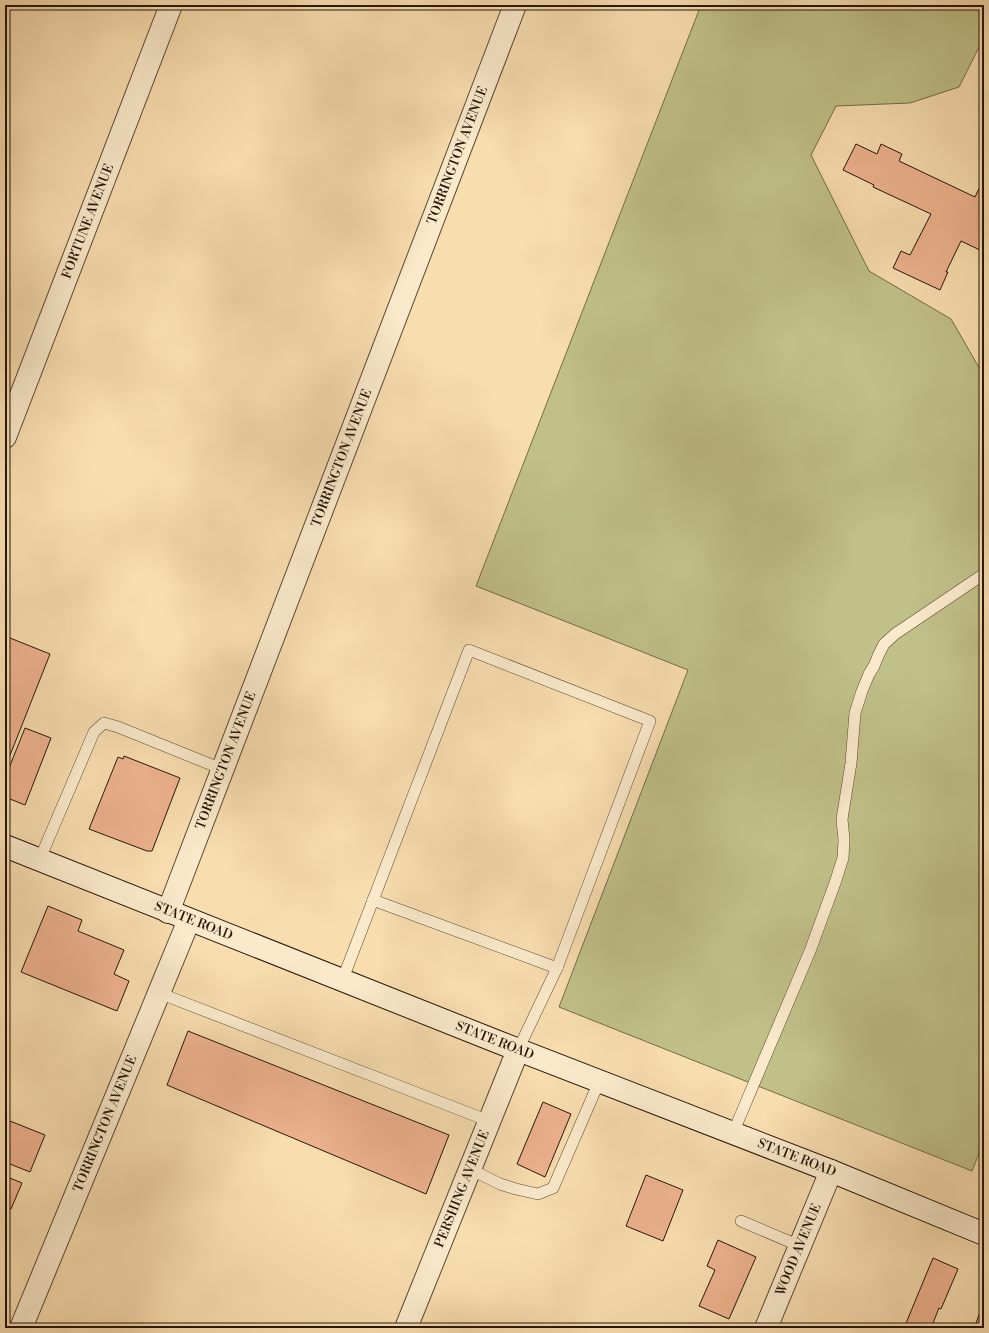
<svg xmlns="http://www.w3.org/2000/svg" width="989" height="1333" font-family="'Libre Bodoni',serif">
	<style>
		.green { fill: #c0c088; stroke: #736b48 }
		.building { fill: #edb28e; stroke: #261609 }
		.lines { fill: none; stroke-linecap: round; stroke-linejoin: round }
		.service-casing { stroke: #5a4832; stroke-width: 12 }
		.minor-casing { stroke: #5a4832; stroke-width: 24 }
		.secondary-casing { stroke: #261609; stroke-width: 24 }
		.service { stroke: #fae9cb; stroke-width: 11 }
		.minor { stroke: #fae9cb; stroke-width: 22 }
		.secondary { stroke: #fae9cb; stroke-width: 22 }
		.labels { text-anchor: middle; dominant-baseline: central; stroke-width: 3.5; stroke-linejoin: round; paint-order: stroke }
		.street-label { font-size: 13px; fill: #261609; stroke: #fae9cb }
	</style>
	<rect width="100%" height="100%" fill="#f8ddaf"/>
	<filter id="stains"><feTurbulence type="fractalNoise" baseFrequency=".005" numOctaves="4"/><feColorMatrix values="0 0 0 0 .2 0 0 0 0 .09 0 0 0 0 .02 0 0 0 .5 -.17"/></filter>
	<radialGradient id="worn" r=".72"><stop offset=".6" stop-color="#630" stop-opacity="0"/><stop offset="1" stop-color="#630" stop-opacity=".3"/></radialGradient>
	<polygon class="green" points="701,5 984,5 984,37 959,87 910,103 836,106 811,155 869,271 951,319 984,376 984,1141 972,1171 559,1007 688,670 476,586"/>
	<g class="building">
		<polygon points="856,144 877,154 881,144 902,154 899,161 975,197 984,178 984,252 961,241 946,272 948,272 940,290 893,268 901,251 910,255 931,214 873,187 874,185 843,170"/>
		<polygon points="5,636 50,654 5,768"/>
		<polygon points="25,728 51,738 25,805 5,797 5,778"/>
		<polygon points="124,756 180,778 152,851 147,851 89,829 118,757 123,759"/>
		<polygon points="48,906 82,920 78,931 124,950 114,974 129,981 117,1011 21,972"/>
		<polygon points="188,1031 449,1135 426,1194 167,1085"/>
		<polygon points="543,1102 571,1114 545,1177 517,1164"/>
		<polygon points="5,1119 45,1135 30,1172 5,1162"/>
		<polygon points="646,1175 683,1190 663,1241 626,1226"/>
		<polygon points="5,1176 22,1183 11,1209 5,1207"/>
		<polygon points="718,1240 756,1257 729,1319 699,1306 715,1270 707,1266"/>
		<polygon points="933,1258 958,1269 941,1309 939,1308 931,1328 904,1328"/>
		<polygon points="981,1310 984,1311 984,1328 974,1328"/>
	</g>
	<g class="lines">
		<defs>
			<g id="service">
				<polyline points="39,861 94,732 104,723 118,727 222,769"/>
				<polyline points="373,900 557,968"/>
				<polyline points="342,981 469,650 650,721 557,968 518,1050"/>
				<polyline points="159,993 489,1121"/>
				<polyline points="733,1133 810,951 835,883 843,858 844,840 842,819 851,763 855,713 862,691 869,674 874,666 878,656 884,644 895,634 984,574"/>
				<polyline points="470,1169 500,1184 516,1189 538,1194 553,1188 599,1082"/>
				<polyline points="741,1221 800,1246"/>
			</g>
			<g id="minor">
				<path id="s1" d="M 5,437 L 171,5"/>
				<path id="s2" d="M 168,912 L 515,5"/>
				<path id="s3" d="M 21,1328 L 189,920"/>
				<path id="s4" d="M 406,1328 L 518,1050"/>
				<path id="s5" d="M 766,1328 L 831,1171"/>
			</g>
			<g id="secondary">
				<path id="s6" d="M 5,846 L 498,1042 L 831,1171 L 984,1234"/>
			</g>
		</defs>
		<use href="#service" class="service-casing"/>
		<use href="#minor" class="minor-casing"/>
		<use href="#secondary" class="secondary-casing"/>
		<use href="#service" class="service"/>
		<use href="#minor" class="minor"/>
		<use href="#secondary" class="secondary"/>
	</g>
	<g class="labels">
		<g class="street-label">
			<text stroke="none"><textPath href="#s2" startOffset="810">TORRINGTON AVENUE</textPath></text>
			<text stroke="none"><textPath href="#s1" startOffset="231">FORTUNE AVENUE</textPath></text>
			<text stroke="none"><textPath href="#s2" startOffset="486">TORRINGTON AVENUE</textPath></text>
			<text stroke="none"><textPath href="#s2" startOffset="162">TORRINGTON AVENUE</textPath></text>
			<text stroke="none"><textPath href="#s6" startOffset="203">STATE ROAD</textPath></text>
			<text stroke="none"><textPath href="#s6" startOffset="527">STATE ROAD</textPath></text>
			<text stroke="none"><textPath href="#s3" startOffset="221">TORRINGTON AVENUE</textPath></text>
			<text stroke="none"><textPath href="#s6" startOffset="851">STATE ROAD</textPath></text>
			<text stroke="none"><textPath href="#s4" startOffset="150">PERSHING AVENUE</textPath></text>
			<text stroke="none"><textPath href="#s5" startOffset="85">WOOD AVENUE</textPath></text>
		</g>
	</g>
	<rect width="989" height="1333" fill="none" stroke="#f8ddaf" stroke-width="20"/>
	<rect x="6" y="6" width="977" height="1321" fill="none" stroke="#261609" stroke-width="2"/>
	<rect x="10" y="10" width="969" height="1313" fill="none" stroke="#261609"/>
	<rect width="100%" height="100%" filter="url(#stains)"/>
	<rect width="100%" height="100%" fill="url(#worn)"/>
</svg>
